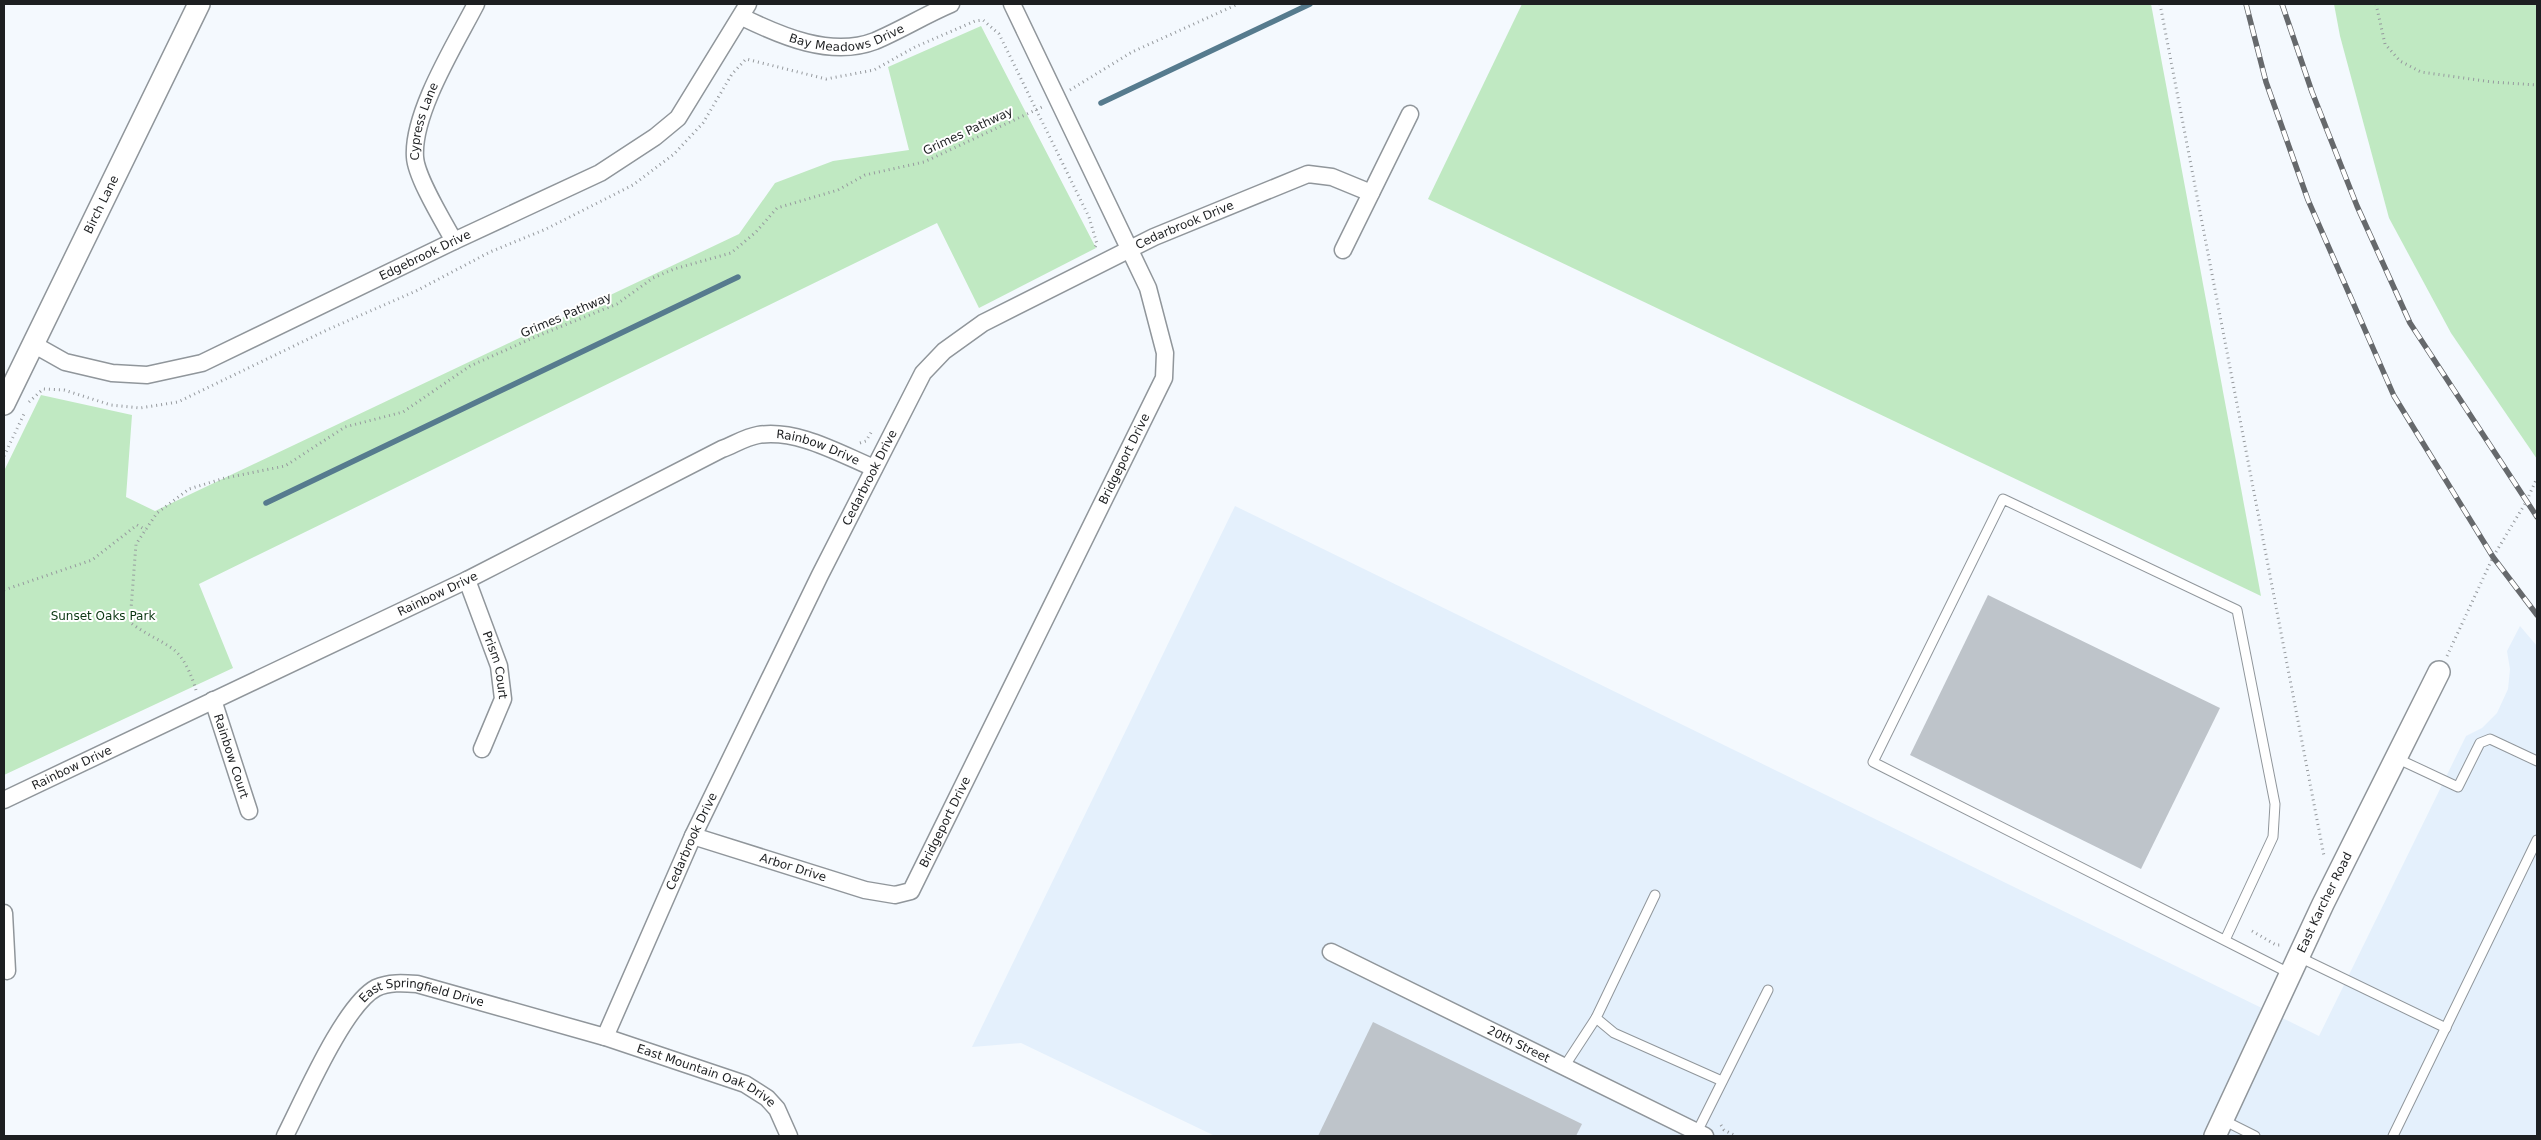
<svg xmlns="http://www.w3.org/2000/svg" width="2541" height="1140" font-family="'DejaVu Sans',sans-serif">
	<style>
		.built { fill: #e4f0fc }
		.green { fill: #c0e9c2 }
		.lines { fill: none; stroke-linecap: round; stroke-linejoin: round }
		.stream { stroke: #567b8e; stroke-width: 5.5 }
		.building { fill: #bec4ca }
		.service-casing { stroke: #90969b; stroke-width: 11 }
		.minor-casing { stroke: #90969b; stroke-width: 19 }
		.tertiary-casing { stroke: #90969b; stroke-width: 24 }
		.path { stroke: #969a9e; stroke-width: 3; stroke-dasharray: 1 4; stroke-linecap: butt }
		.service { stroke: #fff; stroke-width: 9 }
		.minor { stroke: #fff; stroke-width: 16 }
		.tertiary { stroke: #fff; stroke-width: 21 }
		.rail-casing { stroke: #66696c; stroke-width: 5.5 }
		.rail { stroke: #fff; stroke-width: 4; stroke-dasharray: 11; stroke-linecap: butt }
		.labels { text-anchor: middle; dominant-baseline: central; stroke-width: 4; stroke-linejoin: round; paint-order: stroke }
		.street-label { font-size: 12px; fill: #1d1f21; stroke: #fff }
		.park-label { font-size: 12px; fill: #0a3611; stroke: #fff }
	</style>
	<rect width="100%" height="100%" fill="#f4f9fe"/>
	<polygon class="built" points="1235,506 2319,1036 2466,736 2482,728 2497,713 2508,689 2510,669 2507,651 2520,626 2537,646 2537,1136 1215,1136 1021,1043 972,1047"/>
	<g class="green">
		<polygon points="1522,4 2151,4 2261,596 1428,199"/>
		<polygon points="2334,4 2537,4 2537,459 2451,333 2389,218 2340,36"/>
		<polygon points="981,26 1096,248 979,308 937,223 199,584 233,668 4,775 4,471 41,395 132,415 126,497 155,511 739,234 775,183 833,161 909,150 888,67"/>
	</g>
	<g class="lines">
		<g class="stream">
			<polyline points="1101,103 1310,4"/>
			<polyline points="266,503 738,277"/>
		</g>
	</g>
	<g class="building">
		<polygon points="1988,595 2220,708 2141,869 1910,755"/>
		<polygon points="1373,1022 1582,1124 1576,1136 1318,1136"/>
	</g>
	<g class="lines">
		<defs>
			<g id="service">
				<polyline points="2396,758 2458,787 2480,743 2490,739 2537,761"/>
				<polyline points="1655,895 1596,1018 1614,1033 1722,1081"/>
				<polyline points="2225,940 2273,837 2275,804 2237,610 2003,499 1873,762 2291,974"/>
				<polyline points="2299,957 2446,1028"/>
				<polyline points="1564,1067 1596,1018"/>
				<polyline points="2223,1120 2255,1136"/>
				<polyline points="1697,1132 1768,990"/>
				<polyline points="2393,1136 2537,840"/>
			</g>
			<g id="minor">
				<path id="s1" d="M 742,17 C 781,36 831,58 875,41 C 901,30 925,15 951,4"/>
				<path id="s2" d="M 454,241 C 443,221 416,177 415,157 C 412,113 456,43 476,4"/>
				<polyline points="1343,250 1410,114"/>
				<path id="s3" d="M 33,344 L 65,362 L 112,373 L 147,375 L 202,363 L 454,241 L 600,173 L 655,137 L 678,118 L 748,4"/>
				<path id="s4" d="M 467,580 L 499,666 L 503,699 L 482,749"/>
				<path id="s5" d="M 213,700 L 249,811"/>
				<path id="s6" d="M 4,800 L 467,580 L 722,449 C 733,445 746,437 758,435 C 798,429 838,453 874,468"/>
				<path id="s7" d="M 693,836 L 865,890 L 895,895 L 911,891 L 1164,378 L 1165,353 L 1148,288 L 1012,4"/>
				<polyline points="4,913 7,971"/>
				<path id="s8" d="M 1331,952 L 1705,1136"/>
				<path id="s9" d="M 605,1037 L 693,836 L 820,575 L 923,373 L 944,351 L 983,323 L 1154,237 L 1308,174 L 1332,177 L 1371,193"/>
				<path id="s10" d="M 285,1136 C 303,1101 344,1005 376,988 C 389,982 403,983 417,984 L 605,1037 L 745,1084 L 767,1098 L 777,1109 L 789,1136"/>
			</g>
			<g id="tertiary">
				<path id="s11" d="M 4,404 L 199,4"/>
				<path id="s12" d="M 2215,1136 L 2323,904 L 2439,672"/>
			</g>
		</defs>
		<use href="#service" class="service-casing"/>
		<use href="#minor" class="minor-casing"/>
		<use href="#tertiary" class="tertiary-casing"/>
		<g class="path">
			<polyline points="2160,4 2324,856"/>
			<polyline points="2376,4 2385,44 2400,61 2421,72 2492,82 2537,85"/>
			<polyline points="1070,90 1132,52 1238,4"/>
			<polyline points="29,402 43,389 64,390 111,405 140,408 178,402 329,329 416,291 490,252 546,229 633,185 674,154 703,123 732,74 746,59 826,79 874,70 915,47 975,21 983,20 999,34 1089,217 1097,244 1095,247"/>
			<polyline points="860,443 866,441 872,431"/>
			<polyline points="4,456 25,412"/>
			<polyline points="4,590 92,560 137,525 146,530"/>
			<polyline points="2447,656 2493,557 2526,502 2537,478"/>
			<path d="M 196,690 C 192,677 185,658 173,649 C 159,639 143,633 130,622 L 136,544 L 157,513 L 189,489 L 225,478 L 285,466 L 345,427 L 403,412 L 470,366 L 535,337 L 617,304 L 653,278 L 674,269 L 731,253 L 756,232 L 777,208 L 838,190 L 865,175 L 924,162 L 1042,107"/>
			<polyline points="2252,931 2276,945 2283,945"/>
			<polyline points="1721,1125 1724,1130 1736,1136"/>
		</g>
		<use href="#service" class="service"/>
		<use href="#minor" class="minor"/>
		<use href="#tertiary" class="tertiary"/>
		<defs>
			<g id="rail">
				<polyline points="2246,4 2266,82 2308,200 2394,396 2493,557 2537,615"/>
				<polyline points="2282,4 2312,92 2357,206 2410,323 2537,517"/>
			</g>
		</defs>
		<use href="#rail" class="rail-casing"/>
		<use href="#rail" class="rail"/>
	</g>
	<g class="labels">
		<g class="street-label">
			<text stroke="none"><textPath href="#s1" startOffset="111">Bay Meadows Drive</textPath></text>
			<text stroke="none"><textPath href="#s2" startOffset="130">Cypress Lane</textPath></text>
			<text transform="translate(968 131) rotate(-25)">Grimes Pathway</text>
			<text stroke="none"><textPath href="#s11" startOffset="222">Birch Lane</textPath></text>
			<text stroke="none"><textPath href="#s9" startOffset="1039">Cedarbrook Drive</textPath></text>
			<text stroke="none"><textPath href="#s3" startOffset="424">Edgebrook Drive</textPath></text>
			<text transform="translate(566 315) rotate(-23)">Grimes Pathway</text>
			<text stroke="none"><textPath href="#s6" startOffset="900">Rainbow Drive</textPath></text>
			<text stroke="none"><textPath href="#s7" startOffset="709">Bridgeport Drive</textPath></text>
			<text stroke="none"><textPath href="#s9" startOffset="619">Cedarbrook Drive</textPath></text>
			<text stroke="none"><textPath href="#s6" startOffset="480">Rainbow Drive</textPath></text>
			<text stroke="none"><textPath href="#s4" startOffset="90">Prism Court</textPath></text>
			<text stroke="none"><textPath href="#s5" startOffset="59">Rainbow Court</textPath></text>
			<text stroke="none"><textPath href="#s6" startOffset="75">Rainbow Drive</textPath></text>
			<text stroke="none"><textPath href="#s7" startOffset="304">Bridgeport Drive</textPath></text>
			<text stroke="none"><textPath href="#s9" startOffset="214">Cedarbrook Drive</textPath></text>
			<text stroke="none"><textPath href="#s7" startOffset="105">Arbor Drive</textPath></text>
			<text stroke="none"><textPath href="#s12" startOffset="258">East Karcher Road</textPath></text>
			<text stroke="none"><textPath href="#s10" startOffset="221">East Springfield Drive</textPath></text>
			<text stroke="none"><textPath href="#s8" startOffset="209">20th Street</textPath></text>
			<text stroke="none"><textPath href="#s10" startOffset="521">East Mountain Oak Drive</textPath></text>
		</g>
		<g class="park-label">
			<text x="103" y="616">Sunset Oaks Park</text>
		</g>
	</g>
	<rect width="2541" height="1140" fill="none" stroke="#1d1f21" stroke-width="10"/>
</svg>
